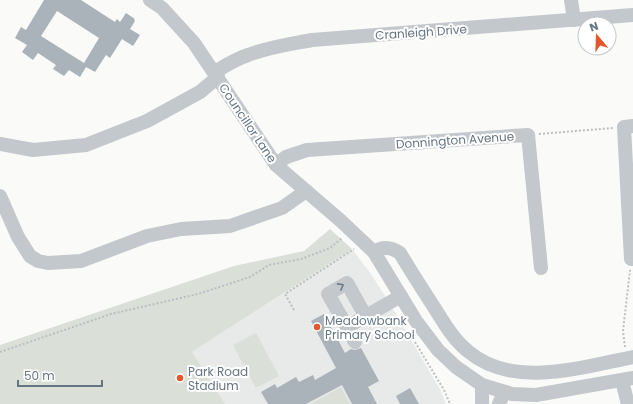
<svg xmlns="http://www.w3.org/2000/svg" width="633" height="404" font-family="Poppins,sans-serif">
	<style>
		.built { fill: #e8e9e9 }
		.park { fill: #dadfd7 }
		.building { fill: #aab3b9; fill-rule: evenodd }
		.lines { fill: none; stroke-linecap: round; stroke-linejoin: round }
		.path { stroke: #bbbfc2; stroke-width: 2; stroke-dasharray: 2 2; stroke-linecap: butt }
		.minor { stroke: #c3c8cc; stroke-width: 14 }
		.oneway { stroke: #6a7a87 }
		.poi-dot { fill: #e4572e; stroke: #fff; stroke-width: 1.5 }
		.labels { text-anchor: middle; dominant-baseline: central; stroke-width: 4; stroke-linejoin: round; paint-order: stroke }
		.street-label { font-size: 12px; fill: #657683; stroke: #fff }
		.poi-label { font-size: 12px; fill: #657683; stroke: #fff; text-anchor: start }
	</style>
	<rect width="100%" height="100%" fill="#fafaf8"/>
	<polygon class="built" points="352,249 371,274 389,302 441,391 446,404 225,404 192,352"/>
	<g class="park">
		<polygon points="330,229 352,249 192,352 225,404 0,404 0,345 234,266 304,251"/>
		<polygon points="256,333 279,376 256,388 233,345"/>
		<polygon points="341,387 350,404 310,404"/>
	</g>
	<g class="building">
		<path d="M 44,0 L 81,0 L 115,22 L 117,19 L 120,22 L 126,13 L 135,19 L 134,20 L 135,21 L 130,29 L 140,35 L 133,46 L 122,39 L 110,58 L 106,55 L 95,72 L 86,67 L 80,77 L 69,70 L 64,76 L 53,69 L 56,65 L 38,53 L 33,60 L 22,52 L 27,45 L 15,38 L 21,27 L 26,30 ZM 57,11 L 99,38 L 84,63 L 41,36 Z"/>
		<polygon points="324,314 345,353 351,349 355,350 361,348 379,381 368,387 377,404 352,404 342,385 306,404 268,404 261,392 275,384 277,388 296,377 299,382 313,375 315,380 336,368 311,321"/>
		<polygon points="410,388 419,404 400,404 396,396"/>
	</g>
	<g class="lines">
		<g class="path">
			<polyline points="539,134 613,128"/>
			<polyline points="294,310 285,294 354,249"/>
			<polyline points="415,342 444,390 450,404"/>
			<polyline points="625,347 623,331 630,270"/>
			<polyline points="0,352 111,314 198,294 250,277 269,265 301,259 330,248 342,238"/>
		</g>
		<g class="minor">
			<polyline points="150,0 162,8 194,43 276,165 341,221 374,252 416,321 438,350 456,367 482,385 512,394 536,395 633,378"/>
			<polyline points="571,0 574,20"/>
			<path d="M 215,72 C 226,65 236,59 248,55 C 269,47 291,44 312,40 L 633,15"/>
			<polyline points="633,126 624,127 631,259 633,259"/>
			<polyline points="0,144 33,150 86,145 147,121 200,92 218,77"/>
			<polyline points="276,165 286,157 307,150 528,135 541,268"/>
			<polyline points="0,196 18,237 30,256 38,261 48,263 81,261 147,236 181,229 230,226 282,208 306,191"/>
			<path d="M 374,252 C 383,246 391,247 400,253 C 410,270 421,287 432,304 C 443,321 453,340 469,352 C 513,389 583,367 633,357"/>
			<polyline points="347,327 328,294 347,283 366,317"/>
			<polyline points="355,342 347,327 401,296"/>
			<polyline points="622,381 628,404"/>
			<polyline points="482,404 482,385"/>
			<polyline points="499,404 504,392"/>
		</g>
	</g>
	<defs><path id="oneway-chevron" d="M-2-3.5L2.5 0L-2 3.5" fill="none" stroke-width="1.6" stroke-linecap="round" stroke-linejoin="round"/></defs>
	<use class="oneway" href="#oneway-chevron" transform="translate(341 286) rotate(-29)"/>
	<g class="poi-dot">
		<circle cx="317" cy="327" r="4"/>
		<circle cx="180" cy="378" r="4"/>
	</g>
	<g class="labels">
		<g class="street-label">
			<text transform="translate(421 32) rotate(-4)">Cranleigh Drive</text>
			<text transform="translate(248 123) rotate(56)">Councillor Lane</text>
			<text transform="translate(455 140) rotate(-4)">Donnington Avenue</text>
		</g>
		<g class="poi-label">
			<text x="325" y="320">Meadowbank<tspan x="325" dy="14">Primary School</tspan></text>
			<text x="188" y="371">Park Road<tspan x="188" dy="14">Stadium</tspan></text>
		</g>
	</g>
	<g transform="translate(597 36) rotate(341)"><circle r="19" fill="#ffffff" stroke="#c1c8cd"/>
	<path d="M0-3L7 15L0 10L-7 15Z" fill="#e4572e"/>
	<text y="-6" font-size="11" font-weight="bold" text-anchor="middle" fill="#657683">N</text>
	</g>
	<path d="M18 380v6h84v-6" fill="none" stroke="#657683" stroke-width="2"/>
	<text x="24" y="380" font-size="12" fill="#657683" stroke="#ffffff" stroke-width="3" paint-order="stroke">50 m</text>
</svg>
